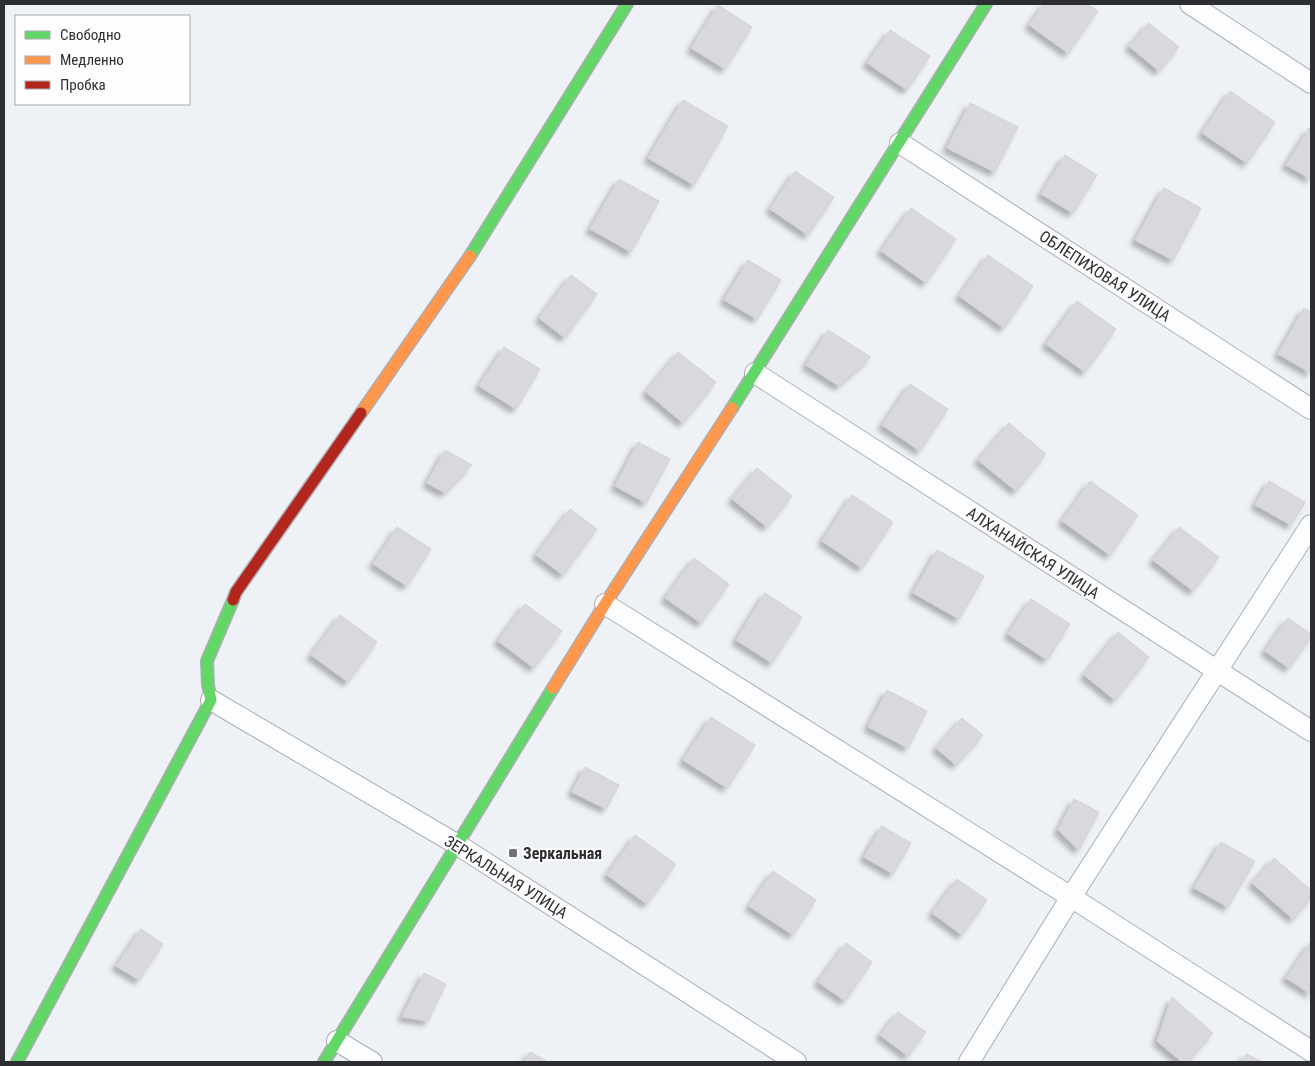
<svg xmlns="http://www.w3.org/2000/svg" width="1315" height="1066" font-family="'Roboto Condensed',sans-serif">
	<style>
		.building { fill: #d9d9dd; stroke: #d1d2d5; filter: url(#shadow) }
		.lines { fill: none; stroke-linecap: round; stroke-linejoin: round }
		.street-casing { stroke: #acaeb2; stroke-width: 22 }
		.fast-casing { stroke: #acaeb2; stroke-width: 14 }
		.slow-casing { stroke: #acaeb2; stroke-width: 14 }
		.jam-casing { stroke: #acaeb2; stroke-width: 14 }
		.street { stroke: #fcfdfe; stroke-width: 20 }
		.fast { stroke: #63d668; stroke-width: 11 }
		.slow { stroke: #ff974d; stroke-width: 11 }
		.jam { stroke: #b3261e; stroke-width: 11 }
		.poi-dot { fill: #717277; stroke: #fdfdfd; stroke-width: 2 }
		.labels { text-anchor: middle; dominant-baseline: central; stroke-width: 4; stroke-linejoin: round; paint-order: stroke }
		.street-label { font-size: 16px; fill: #2d2e32; stroke: #fdfdfd }
		.poi-label { font-size: 16px; font-weight: bold; fill: #2d2e32; stroke: #fdfdfd; text-anchor: start }
	</style>
	<defs>
		<filter id="shadow"><feDropShadow dx="-4.5" dy="4.5" stdDeviation="2.5" flood-color="#0004"/></filter>
	</defs>
	<rect width="100%" height="100%" fill="#eef1f6"/>
	<g class="building">
		<polygon points="1044,4 1087,4 1098,11 1068,53 1029,25"/>
		<polygon points="718,5 752,27 725,69 691,48"/>
		<polygon points="1149,23 1179,47 1159,71 1129,46"/>
		<polygon points="890,30 930,56 907,90 867,63"/>
		<polygon points="1230,91 1275,122 1247,163 1202,133"/>
		<polygon points="683,100 728,126 694,185 648,158"/>
		<polygon points="970,103 1018,127 995,172 947,148"/>
		<polygon points="1309,128 1311,130 1311,179 1286,165"/>
		<polygon points="1065,155 1097,175 1073,213 1041,194"/>
		<polygon points="795,171 834,197 808,235 770,209"/>
		<polygon points="619,179 659,201 631,252 590,229"/>
		<polygon points="1164,188 1201,208 1173,260 1135,240"/>
		<polygon points="911,208 956,239 926,283 881,251"/>
		<polygon points="988,255 1033,286 1004,328 959,296"/>
		<polygon points="748,260 781,280 757,319 724,300"/>
		<polygon points="571,275 597,294 565,338 539,318"/>
		<polygon points="1077,301 1116,329 1085,372 1046,344"/>
		<polygon points="1304,308 1311,312 1311,373 1278,354"/>
		<polygon points="828,330 871,357 839,386 806,365"/>
		<polygon points="504,347 540,369 516,409 479,386"/>
		<polygon points="678,352 716,382 683,423 646,392"/>
		<polygon points="910,384 948,409 920,451 882,425"/>
		<polygon points="1009,423 1046,454 1016,491 978,460"/>
		<polygon points="638,442 670,459 646,503 615,486"/>
		<polygon points="445,450 472,465 445,493 427,483"/>
		<polygon points="757,468 792,496 767,527 732,499"/>
		<polygon points="1090,481 1138,515 1110,555 1062,521"/>
		<polygon points="1269,481 1305,502 1291,525 1255,505"/>
		<polygon points="852,495 893,522 862,568 822,541"/>
		<polygon points="570,509 597,529 563,575 536,555"/>
		<polygon points="397,527 431,549 407,586 373,564"/>
		<polygon points="1179,527 1219,557 1193,591 1153,560"/>
		<polygon points="937,550 984,576 959,619 913,593"/>
		<polygon points="694,558 729,584 701,623 665,598"/>
		<polygon points="765,593 802,617 772,663 736,640"/>
		<polygon points="1031,599 1070,624 1047,660 1008,634"/>
		<polygon points="525,604 562,631 534,668 498,641"/>
		<polygon points="340,615 377,642 348,682 311,655"/>
		<polygon points="1288,618 1311,634 1311,637 1289,668 1265,651"/>
		<polygon points="1118,632 1149,657 1115,700 1084,675"/>
		<polygon points="887,690 927,711 908,748 868,727"/>
		<polygon points="711,717 755,745 727,788 683,760"/>
		<polygon points="962,718 983,735 956,765 936,748"/>
		<polygon points="585,767 619,785 606,809 572,792"/>
		<polygon points="1074,799 1099,812 1079,850 1058,830"/>
		<polygon points="882,826 911,843 893,874 864,857"/>
		<polygon points="635,835 676,864 647,904 607,875"/>
		<polygon points="1221,842 1255,861 1228,907 1194,888"/>
		<polygon points="1274,858 1311,890 1311,898 1293,919 1252,883"/>
		<polygon points="773,871 816,900 793,935 749,906"/>
		<polygon points="957,879 987,900 962,935 932,913"/>
		<polygon points="141,929 163,944 139,980 116,966"/>
		<polygon points="1311,941 1311,994 1286,978"/>
		<polygon points="846,943 872,962 845,1001 818,982"/>
		<polygon points="424,973 446,984 428,1021 402,1017"/>
		<polygon points="1172,997 1213,1033 1187,1062 1182,1062 1157,1041"/>
		<polygon points="898,1012 926,1032 908,1056 880,1035"/>
		<polygon points="530,1052 548,1062 524,1062"/>
		<polygon points="1246,1054 1263,1062 1242,1062"/>
	</g>
	<g class="lines">
		<defs>
			<g id="street">
				<polyline points="1190,4 1311,83"/>
				<polyline points="900,143 1311,409"/>
				<polyline points="755,373 1311,731"/>
				<polyline points="605,604 1071,897 1311,1051"/>
				<polyline points="211,700 458,845 796,1062"/>
				<polyline points="337,1041 372,1062"/>
				<polyline points="969,1062 1071,897 1311,525"/>
			</g>
			<g id="fast">
				<polyline points="470,256 627,4"/>
				<polyline points="732,408 986,4"/>
				<polyline points="17,1062 211,700 208,685 207,661 233,600"/>
				<polyline points="324,1062 553,688"/>
			</g>
			<g id="slow">
				<polyline points="361,413 470,256"/>
				<polyline points="553,688 605,604 732,408"/>
			</g>
			<polyline id="jam" points="233,600 236,592 361,413"/>
		</defs>
		<use href="#street" class="street-casing"/>
		<use href="#fast" class="fast-casing"/>
		<use href="#slow" class="slow-casing"/>
		<use href="#jam" class="jam-casing"/>
		<use href="#street" class="street"/>
		<use href="#fast" class="fast"/>
		<use href="#slow" class="slow"/>
		<use href="#jam" class="jam"/>
	</g>
	<rect class="poi-dot" x="508" y="848" width="10" height="10" rx="2.5"/>
	<g class="labels">
		<g class="street-label">
			<text transform="translate(1105 276) rotate(33)">ОБЛЕПИХОВАЯ УЛИЦА</text>
			<text transform="translate(1033 553) rotate(33)">АЛХАНАЙСКАЯ УЛИЦА</text>
			<text transform="translate(506 877) rotate(32)">ЗЕРКАЛЬНАЯ УЛИЦА</text>
		</g>
		<g class="poi-label">
			<text x="523" y="853">Зеркальная</text>
		</g>
	</g>
	<rect width="1315" height="1066" fill="none" stroke="#2d2e32" stroke-width="10"/>
	<rect x="15" y="15" width="175" height="90" fill="#fdfdfd" stroke="#aaaaac"/>
	<rect x="25" y="31" width="25" height="8" fill="#63d668" stroke="#aaaaac"/>
	<text x="60" y="40" font-size="15" fill="#2d2e32">Свободно</text>
	<rect x="25" y="56" width="25" height="8" fill="#ff974d" stroke="#aaaaac"/>
	<text x="60" y="65" font-size="15" fill="#2d2e32">Медленно</text>
	<rect x="25" y="81" width="25" height="8" fill="#b3261e" stroke="#aaaaac"/>
	<text x="60" y="90" font-size="15" fill="#2d2e32">Пробка</text>
</svg>
